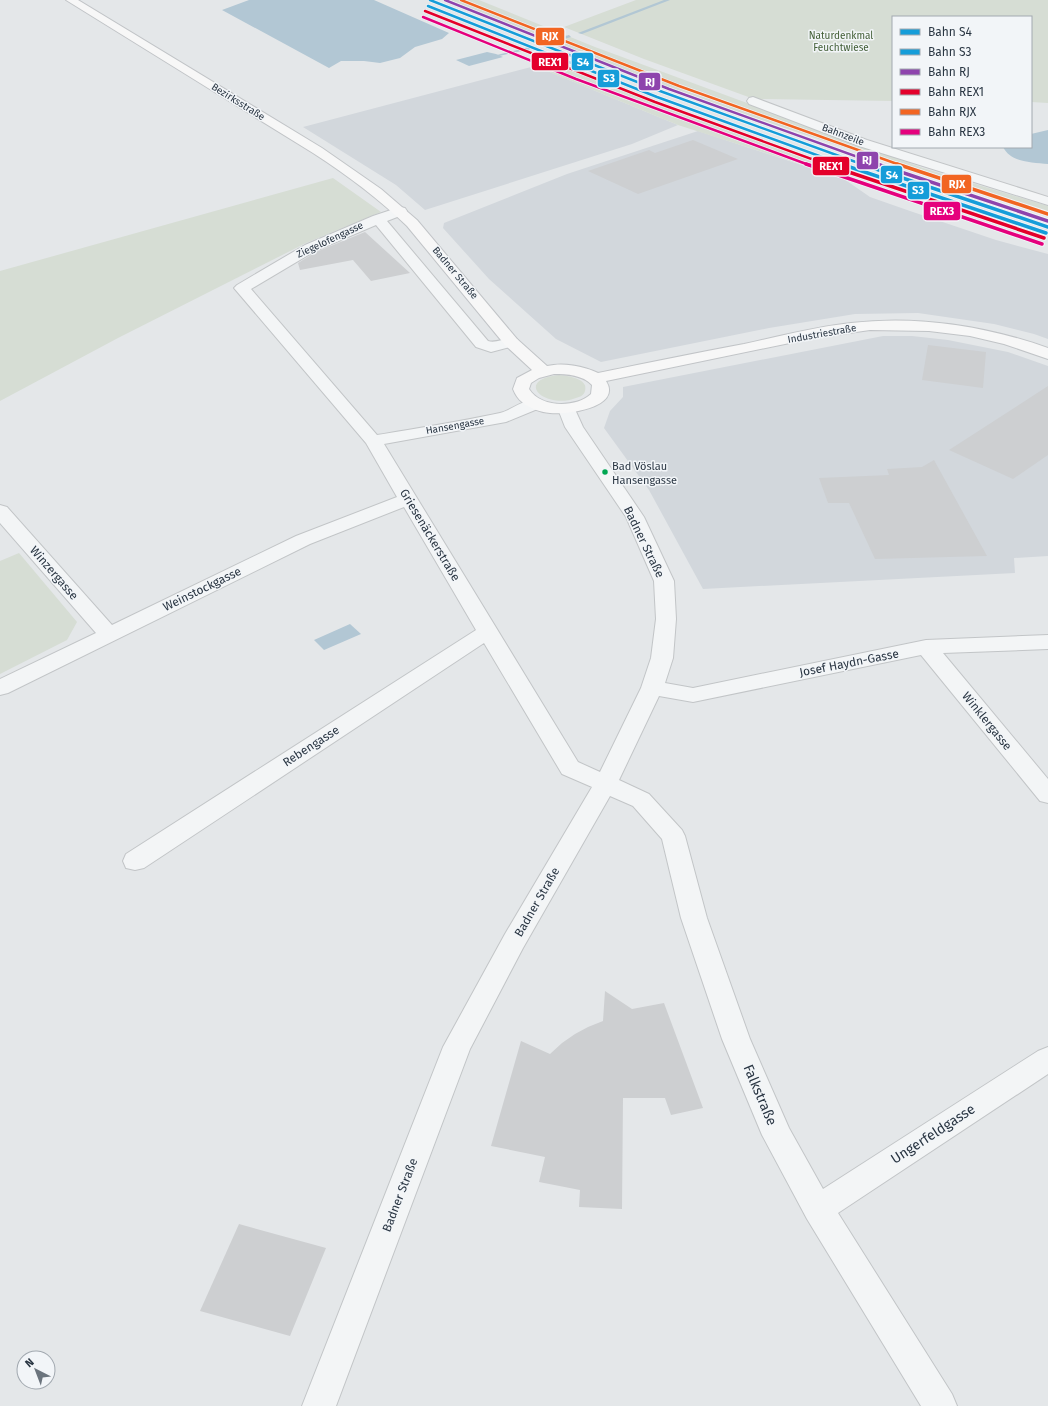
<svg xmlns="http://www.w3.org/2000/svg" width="1048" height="1406" font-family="'Fira Sans',sans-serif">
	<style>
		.built { fill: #d2d7dc }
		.green { fill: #d6ddd4 }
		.water { fill: #b2c7d4 }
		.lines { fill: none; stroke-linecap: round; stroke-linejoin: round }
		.stream { fill: #b2c7d4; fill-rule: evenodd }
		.building { fill: #cdcfd1 }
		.minor-casing { stroke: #c2c5c7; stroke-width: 2 }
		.major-casing { stroke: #c1c4c7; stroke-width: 2 }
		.minor { fill: #f3f5f6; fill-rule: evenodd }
		.major { fill: #f7f7f7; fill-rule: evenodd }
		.rail-1-far1-casing { stroke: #f2f5f8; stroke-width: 4 }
		.rail-1-casing { stroke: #f2f5f8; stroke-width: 5.5 }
		.rail-2-far1-casing { stroke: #f2f5f8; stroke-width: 4 }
		.rail-2-casing { stroke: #f2f5f8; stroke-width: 5.5 }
		.rail-3-far1-casing { stroke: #f2f5f8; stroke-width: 4 }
		.rail-3-casing { stroke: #f2f5f8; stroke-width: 5.5 }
		.rail-4-far1-casing { stroke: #f2f5f8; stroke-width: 4 }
		.rail-4-casing { stroke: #f2f5f8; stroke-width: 5.5 }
		.rail-5-far1-casing { stroke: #f2f5f8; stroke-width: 4 }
		.rail-5-casing { stroke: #f2f5f8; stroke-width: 5.5 }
		.rail-6-far1-casing { stroke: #f2f5f8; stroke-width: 4 }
		.rail-6-casing { stroke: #f2f5f8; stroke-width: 5.5 }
		.rail-1-far1 { stroke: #159dd9; stroke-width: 2.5 }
		.rail-1 { stroke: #159dd9; stroke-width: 3.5 }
		.rail-2-far1 { stroke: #159dd9; stroke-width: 2.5 }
		.rail-2 { stroke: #159dd9; stroke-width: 3.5 }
		.rail-3-far1 { stroke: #8e44ad; stroke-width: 2.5 }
		.rail-3 { stroke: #8e44ad; stroke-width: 3.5 }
		.rail-4-far1 { stroke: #e4002b; stroke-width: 2.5 }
		.rail-4 { stroke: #e4002b; stroke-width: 3.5 }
		.rail-5-far1 { stroke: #f26522; stroke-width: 2.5 }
		.rail-5 { stroke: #f26522; stroke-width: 3.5 }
		.rail-6-far1 { stroke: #e5007d; stroke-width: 2.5 }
		.rail-6 { stroke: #e5007d; stroke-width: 3.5 }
		.bus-dot { fill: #00a651; stroke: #f2f5f8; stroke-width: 1.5 }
		.labels { text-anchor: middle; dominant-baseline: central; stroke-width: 3; stroke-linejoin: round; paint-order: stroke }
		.far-park-label { font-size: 10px; fill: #435f37; stroke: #f2f5f8 }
		.far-street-label { font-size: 10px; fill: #2a3643; stroke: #f2f5f8 }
		.bus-label { font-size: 11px; fill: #2a3643; stroke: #f2f5f8; text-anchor: start }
		.street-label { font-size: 12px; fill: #2a3643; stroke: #f2f5f8 }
		.near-street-label { font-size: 14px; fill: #2a3643; stroke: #f2f5f8 }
		.line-badge { stroke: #f2f5f8; stroke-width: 1.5 }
		.badge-label { font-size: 11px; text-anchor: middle; font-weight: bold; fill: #fff }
	</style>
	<rect width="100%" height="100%" fill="#e4e7e9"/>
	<g class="built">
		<polygon points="535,66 678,125 632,144 425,210 396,185 303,127"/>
		<polygon points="698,131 844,179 870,197 910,211 996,240 1048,254 1048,339 1034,334 994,324 918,313 855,314 769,328 601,362 556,339 489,279 443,228 444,223 567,174"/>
		<polygon points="883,336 912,336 948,340 1008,352 1048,366 1048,556 1014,558 1015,573 703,589 649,490 604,428 610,411 623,397 623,387"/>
	</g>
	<g class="green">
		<polygon points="450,0 479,0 595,47 923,168 1048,206 1048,214 721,107 563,48"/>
		<polygon points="636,0 1048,0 1048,103 1031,102 1031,17 893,17 893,101 754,99 644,59 564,27"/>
		<polygon points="559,60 631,93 832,164 822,171 678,125 535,66"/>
		<polygon points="333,178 381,212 306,243 118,338 0,401 0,271"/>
		<path d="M 559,375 C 567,376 589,378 585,391 C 584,395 580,397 576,398 C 545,410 513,380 559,375 Z"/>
		<polygon points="19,553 77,622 67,640 0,674 0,561"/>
	</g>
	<g class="water">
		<polygon points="249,0 374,0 449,33 442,39 415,47 400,58 380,63 364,61 341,61 329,68 222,10"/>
		<polygon points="487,52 496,54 503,57 469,66 456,60"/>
		<path d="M 1048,130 L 1048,164 C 1032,162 1011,163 1003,147 L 1031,147 L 1031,134 Z"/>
		<polygon points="350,624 361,634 324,650 314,640"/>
	</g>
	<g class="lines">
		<g class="stream">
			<polygon points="664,0 670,0 582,34 578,33"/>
			<polygon points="569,35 571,37 549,43 547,42"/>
			<polygon points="529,47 531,49 499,56 497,55"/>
		</g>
	</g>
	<g class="building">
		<polygon points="693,140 738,159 638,194 588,171 649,150 655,153"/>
		<polygon points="365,232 410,273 371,281 353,260 300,270 298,263 316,252"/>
		<polygon points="928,345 986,352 983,388 922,380"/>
		<polygon points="1048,386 1048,455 1013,479 949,450"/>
		<polygon points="934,460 987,556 875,559 849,503 828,503 819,478 889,475 887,469 922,467"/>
		<polygon points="605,991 632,1009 664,1003 703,1108 671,1115 665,1098 623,1098 622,1209 579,1207 580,1190 539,1182 545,1157 491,1146 521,1041 550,1054 562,1043 575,1034 588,1027 603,1021"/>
		<polygon points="239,1224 326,1248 290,1336 200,1311"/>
	</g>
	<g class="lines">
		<defs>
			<g id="minor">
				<polygon points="753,97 867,140 1048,197 1048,205 859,146 749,104 747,101 749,98"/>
				<path d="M 400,207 L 405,208 L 407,211 L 405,214 L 387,221 L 488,341 C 497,344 507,336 517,339 L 519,342 L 517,345 L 491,352 L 476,347 L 376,225 L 315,251 L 251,289 L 377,435 C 418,428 459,422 500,413 C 513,410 525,397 540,400 L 542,404 L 540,408 L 506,422 L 384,444 L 578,762 L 600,772 L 641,688 L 651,658 L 656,619 L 654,581 L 626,517 L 565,427 L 558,409 L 561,405 L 567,404 L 573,405 L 583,427 L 644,517 L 674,581 L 676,619 L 673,658 L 665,683 L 693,688 L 926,640 L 1048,635 L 1048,649 L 943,653 L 1048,779 L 1048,803 L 1040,801 L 921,655 L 693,702 L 659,696 L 619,780 L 649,794 L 682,830 L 685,836 L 707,918 L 750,1039 L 789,1128 L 823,1189 L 1038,1051 L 1048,1047 L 1048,1074 L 838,1213 L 952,1394 L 957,1406 L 921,1406 L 807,1219 L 762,1135 L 722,1039 L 681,918 L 662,839 L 633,806 L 610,796 L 523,948 L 470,1049 L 336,1406 L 302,1406 L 443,1047 L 505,934 L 592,787 L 562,774 L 484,643 L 144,868 L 135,870 L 126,868 L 123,861 L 126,854 L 476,630 L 404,507 L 310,544 L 8,693 L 0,695 L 0,679 L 96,633 L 0,523 L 0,505 L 7,507 L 112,625 L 296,536 L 397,497 L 366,443 L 234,288 L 237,285 L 305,245 L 373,216 Z"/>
			</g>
			<path id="major" d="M 66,0 L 78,0 L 322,148 L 381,189 L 417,220 L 517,339 L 547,366 C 563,362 584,366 598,373 C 647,363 695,353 744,344 C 780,336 815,327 851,323 C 917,315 986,326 1048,348 L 1048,359 L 1004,344 L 970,336 L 929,331 L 870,330 L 814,338 L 606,381 C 623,408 565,415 550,413 C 540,412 529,408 522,402 C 518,399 515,394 513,389 L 517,378 L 532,370 L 505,345 L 407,226 C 378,198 347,175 313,153 ZM 554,374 C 567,374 583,375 592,385 L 591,394 C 576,408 541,408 529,389 L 531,383 L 539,378 Z"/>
		</defs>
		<use href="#minor" class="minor-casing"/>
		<use href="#major" class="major-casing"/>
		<use href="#minor" class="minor"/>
		<use href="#major" class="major"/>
		<defs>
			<polyline id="rail-1-far1" points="430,0 660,91 864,165"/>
			<polyline id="rail-1" points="861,164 1048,227"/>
			<polyline id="rail-2-far1" points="428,6 657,97 844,165"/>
			<polyline id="rail-2" points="841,164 1046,233"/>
			<polyline id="rail-3-far1" points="445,0 669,89 880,165"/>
			<polyline id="rail-3" points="877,164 1048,221"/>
			<polyline id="rail-4-far1" points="425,11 655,102 828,165"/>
			<polyline id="rail-4" points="825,164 1044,238"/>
			<polyline id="rail-5-far1" points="461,0 679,86 900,165"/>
			<polyline id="rail-5" points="897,164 1048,214"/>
			<polyline id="rail-6-far1" points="423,17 576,79 809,165"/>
			<polyline id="rail-6" points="806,164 1042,244"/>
		</defs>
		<use href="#rail-1-far1" class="rail-1-far1-casing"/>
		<use href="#rail-1" class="rail-1-casing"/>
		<use href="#rail-2-far1" class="rail-2-far1-casing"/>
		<use href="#rail-2" class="rail-2-casing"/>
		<use href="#rail-3-far1" class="rail-3-far1-casing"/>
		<use href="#rail-3" class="rail-3-casing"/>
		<use href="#rail-4-far1" class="rail-4-far1-casing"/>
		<use href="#rail-4" class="rail-4-casing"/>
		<use href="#rail-5-far1" class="rail-5-far1-casing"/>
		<use href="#rail-5" class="rail-5-casing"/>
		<use href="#rail-6-far1" class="rail-6-far1-casing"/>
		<use href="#rail-6" class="rail-6-casing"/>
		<use href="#rail-1-far1" class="rail-1-far1"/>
		<use href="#rail-1" class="rail-1"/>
		<use href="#rail-2-far1" class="rail-2-far1"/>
		<use href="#rail-2" class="rail-2"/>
		<use href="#rail-3-far1" class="rail-3-far1"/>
		<use href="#rail-3" class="rail-3"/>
		<use href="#rail-4-far1" class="rail-4-far1"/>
		<use href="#rail-4" class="rail-4"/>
		<use href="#rail-5-far1" class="rail-5-far1"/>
		<use href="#rail-5" class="rail-5"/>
		<use href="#rail-6-far1" class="rail-6-far1"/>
		<use href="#rail-6" class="rail-6"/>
	</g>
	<circle class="bus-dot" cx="605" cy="472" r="3.5"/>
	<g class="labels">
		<g class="far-park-label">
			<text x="841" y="36">Naturdenkmal<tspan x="841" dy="12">Feuchtwiese</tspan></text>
		</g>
		<g class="far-street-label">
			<text transform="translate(238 102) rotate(32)">Bezirksstraße</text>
			<text transform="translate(843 135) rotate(21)">Bahnzeile</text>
			<text transform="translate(330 240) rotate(-25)">Ziegelofengasse</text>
			<text transform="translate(455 273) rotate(50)">Badner Straße</text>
			<text transform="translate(822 334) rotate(-10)">Industriestraße</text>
			<text transform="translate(455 426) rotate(-10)">Hansengasse</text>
		</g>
		<g class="bus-label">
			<text x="612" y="466">Bad Vöslau<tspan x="612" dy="14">Hansengasse</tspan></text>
		</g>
		<g class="street-label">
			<text transform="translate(430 535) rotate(59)">Griesenäckerstraße</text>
			<text transform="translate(644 542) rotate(64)">Badner Straße</text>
			<text transform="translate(54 573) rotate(49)">Winzergasse</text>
			<text transform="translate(202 589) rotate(-26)">Weinstockgasse</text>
			<text transform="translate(849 663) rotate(-11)">Josef Haydn-Gasse</text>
			<text transform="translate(987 721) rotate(51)">Winklergasse</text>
			<text transform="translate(311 746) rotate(-33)">Rebengasse</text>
			<text transform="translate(537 902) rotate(-60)">Badner Straße</text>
			<text transform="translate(400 1195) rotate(-69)">Badner Straße</text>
		</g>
		<g class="near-street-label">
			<text transform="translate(760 1095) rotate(67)">Falkstraße</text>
			<text transform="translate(933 1134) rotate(-33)">Ungerfeldgasse</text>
		</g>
	</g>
	<g class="line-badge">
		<rect x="535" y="27" width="30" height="19" rx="4" fill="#f26522"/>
		<rect x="531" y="52" width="38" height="19" rx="4" fill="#e4002b"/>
		<rect x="571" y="52" width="23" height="19" rx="4" fill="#159dd9"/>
		<rect x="597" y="69" width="23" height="19" rx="4" fill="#159dd9"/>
		<rect x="638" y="72" width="23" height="19" rx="4" fill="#8e44ad"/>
		<rect x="856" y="151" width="23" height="19" rx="4" fill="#8e44ad"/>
		<rect x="812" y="156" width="38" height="20" rx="4" fill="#e4002b"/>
		<rect x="880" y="165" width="23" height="19" rx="4" fill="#159dd9"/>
		<rect x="941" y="174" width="31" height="20" rx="4" fill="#f26522"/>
		<rect x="907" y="181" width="23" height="19" rx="4" fill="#159dd9"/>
		<rect x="923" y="201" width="38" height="20" rx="4" fill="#e5007d"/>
	</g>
	<g class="badge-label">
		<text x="550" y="40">RJX</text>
		<text x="550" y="66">REX1</text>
		<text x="583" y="66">S4</text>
		<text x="609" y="82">S3</text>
		<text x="650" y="86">RJ</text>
		<text x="867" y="164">RJ</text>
		<text x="831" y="170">REX1</text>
		<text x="892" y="179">S4</text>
		<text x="957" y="188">RJX</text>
		<text x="918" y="194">S3</text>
		<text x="942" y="215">REX3</text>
	</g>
	<rect x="892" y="16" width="140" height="132" fill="#f2f5f8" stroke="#a2a9b0"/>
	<rect x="900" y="29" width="20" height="6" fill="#159dd9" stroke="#a2a9b0"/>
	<text x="928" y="36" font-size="12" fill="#2a3643">Bahn S4</text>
	<rect x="900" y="49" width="20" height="6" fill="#159dd9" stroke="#a2a9b0"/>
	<text x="928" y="56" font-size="12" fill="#2a3643">Bahn S3</text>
	<rect x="900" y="69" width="20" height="6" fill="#8e44ad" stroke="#a2a9b0"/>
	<text x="928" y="76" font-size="12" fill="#2a3643">Bahn RJ</text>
	<rect x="900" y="89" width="20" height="6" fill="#e4002b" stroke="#a2a9b0"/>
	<text x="928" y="96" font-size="12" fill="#2a3643">Bahn REX1</text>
	<rect x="900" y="109" width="20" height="6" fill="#f26522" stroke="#a2a9b0"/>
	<text x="928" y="116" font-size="12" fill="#2a3643">Bahn RJX</text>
	<rect x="900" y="129" width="20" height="6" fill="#e5007d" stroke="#a2a9b0"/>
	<text x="928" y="136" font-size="12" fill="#2a3643">Bahn REX3</text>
	<g transform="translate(36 1370) rotate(318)"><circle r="19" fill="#f2f5f8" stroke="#a2a9b0"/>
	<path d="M0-3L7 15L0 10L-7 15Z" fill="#6b747d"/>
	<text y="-6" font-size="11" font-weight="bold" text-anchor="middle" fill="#2a3643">N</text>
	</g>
</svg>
